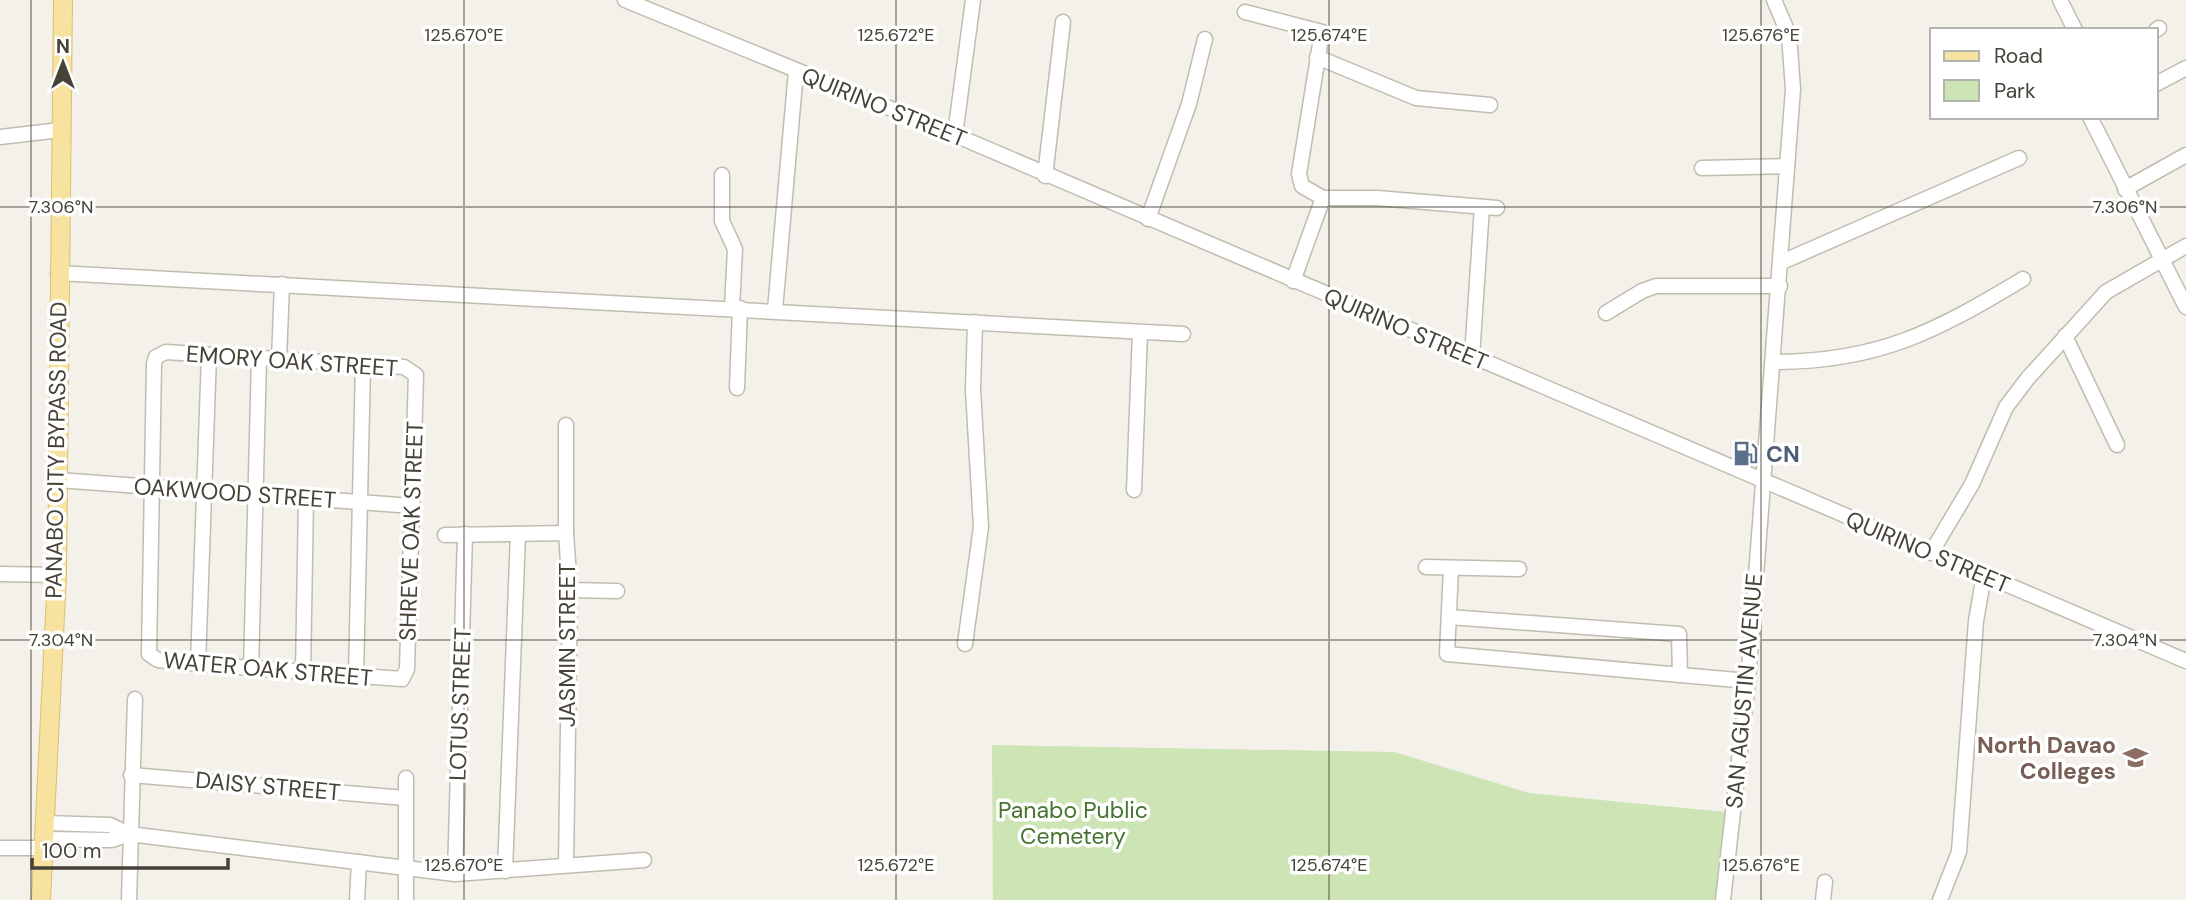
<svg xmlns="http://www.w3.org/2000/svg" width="2186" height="900" font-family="'DM Sans',sans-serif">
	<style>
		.green { fill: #cde4b5 }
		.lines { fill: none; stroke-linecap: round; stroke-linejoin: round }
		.minor-casing { stroke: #c1bcaf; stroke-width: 17 }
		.major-casing { stroke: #dbc070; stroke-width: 20 }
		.minor { stroke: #fff; stroke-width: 14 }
		.major { stroke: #f7e29f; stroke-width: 18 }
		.ticks { fill: none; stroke: #474238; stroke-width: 2; stroke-opacity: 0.45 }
		.labels { text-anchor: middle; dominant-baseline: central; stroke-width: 7; stroke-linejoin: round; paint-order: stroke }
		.street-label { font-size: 23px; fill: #474238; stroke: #fff }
		.service-label { font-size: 23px; font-weight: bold; fill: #4e5e75; stroke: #fff; text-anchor: start }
		.education-label { font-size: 23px; font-weight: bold; fill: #785e54; stroke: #fff; text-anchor: end }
		.park-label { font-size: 23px; fill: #46742f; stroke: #fff }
		.ticks-label { font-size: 18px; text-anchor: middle; fill: #474238; stroke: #fff; stroke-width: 7; stroke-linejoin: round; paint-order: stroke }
	</style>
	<rect width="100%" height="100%" fill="#f3f1e9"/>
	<polygon class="green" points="992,745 1394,752 1529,793 1725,812 1715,900 993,900"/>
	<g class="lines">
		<defs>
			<g id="minor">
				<polyline points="625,0 955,135 2186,661"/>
				<polyline points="2060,0 2075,30"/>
				<polyline points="1245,12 1322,32 1299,174 1302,186 1323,198 1377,198 1497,208"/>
				<polyline points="2156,30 2159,28"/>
				<polyline points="1317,57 1416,98 1490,105"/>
				<polyline points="2156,84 2186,68"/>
				<polyline points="2090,117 2186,307"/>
				<polyline points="955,135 973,0"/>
				<polyline points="0,137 60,130"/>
				<polyline points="1702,168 1787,166"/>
				<polyline points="722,175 722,221 735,249 732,308"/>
				<polyline points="1045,176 1063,22"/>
				<polyline points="2125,189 2186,155"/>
				<polyline points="1148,219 1189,104 1205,39"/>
				<polyline points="1782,262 2019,158"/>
				<polyline points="58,273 1183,334"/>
				<polyline points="1293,281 1323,198"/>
				<polyline points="775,310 796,71"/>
				<polyline points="1606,313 1642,291 1656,286 1780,286"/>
				<polyline points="2065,336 2117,445"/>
				<polygon points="166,352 404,367 416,375 407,669 402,679 198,664 158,660 149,654 154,364 156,357"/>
				<polyline points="1472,357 1482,207"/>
				<polyline points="279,359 282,284"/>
				<path d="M 1773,362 C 1878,362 1935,332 2023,279"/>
				<polyline points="737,388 740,308"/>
				<polyline points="566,425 566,533 570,590 566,865"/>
				<polyline points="58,480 413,506"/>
				<polyline points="1134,490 1140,332"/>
				<polyline points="445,535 566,533"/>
				<polyline points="1931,553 1972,484 2006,407 2028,378 2106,292 2186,246"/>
				<polyline points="1426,567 1519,569"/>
				<polyline points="1451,568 1447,654 1748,681"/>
				<polyline points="0,574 57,575"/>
				<polyline points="570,590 617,591"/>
				<polyline points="1449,617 1679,634 1680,675"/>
				<polyline points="965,644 981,527 973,390 975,322"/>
				<polyline points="198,664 209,355"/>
				<polyline points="251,669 259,358"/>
				<polyline points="303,673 306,499"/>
				<polyline points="356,677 363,364"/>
				<polyline points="131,775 405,798"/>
				<polyline points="406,778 406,900"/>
				<polyline points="45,823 110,825 129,834 455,874 644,860"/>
				<polyline points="45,839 112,840 129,834"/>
				<polyline points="0,848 44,848"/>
				<polyline points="505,871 518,534"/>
				<polyline points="455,874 465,534"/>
				<polyline points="129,900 135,699"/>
				<polyline points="357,900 359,862"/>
				<polyline points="1723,900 1748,681 1793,89 1789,35 1774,0"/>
				<polyline points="1823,900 1825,882"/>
				<polyline points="1940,900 1959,852 1976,621 1984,575"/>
			</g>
			<polyline id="major" points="41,900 57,575 63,0"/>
		</defs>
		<use href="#minor" class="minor-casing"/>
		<use href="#major" class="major-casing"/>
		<use href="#minor" class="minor"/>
		<use href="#major" class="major"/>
	</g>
	<path class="ticks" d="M 31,0 L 31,900M 464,0 L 464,900M 896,0 L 896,900M 1329,0 L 1329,900M 1761,0 L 1761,900M 0,207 L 2186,207M 0,640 L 2186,640"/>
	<defs>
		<symbol id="fuel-bare" viewBox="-9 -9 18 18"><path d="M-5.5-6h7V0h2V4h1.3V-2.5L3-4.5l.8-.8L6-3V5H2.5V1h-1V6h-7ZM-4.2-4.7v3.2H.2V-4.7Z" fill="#5c6f8a" stroke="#fff" stroke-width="2.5" paint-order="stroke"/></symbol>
		<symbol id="university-bare" viewBox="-9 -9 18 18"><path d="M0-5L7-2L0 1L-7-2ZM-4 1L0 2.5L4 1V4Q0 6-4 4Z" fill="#8d6e63" stroke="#fff" stroke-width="2.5" paint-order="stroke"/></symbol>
	</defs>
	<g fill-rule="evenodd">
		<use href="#fuel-bare" x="1728" y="436" width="35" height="35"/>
		<use href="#university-bare" x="2118" y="740" width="35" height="35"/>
	</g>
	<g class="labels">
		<g class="street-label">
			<text transform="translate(884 107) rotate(22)">QUIRINO STREET</text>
			<text transform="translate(1406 329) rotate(23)">QUIRINO STREET</text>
			<text transform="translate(292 361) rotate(4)">EMORY OAK STREET</text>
			<text transform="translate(56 450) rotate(-89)">PANABO CITY BYPASS ROAD</text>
			<text transform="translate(235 493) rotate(4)">OAKWOOD STREET</text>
			<text transform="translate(411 531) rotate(-88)">SHREVE OAK STREET</text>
			<text transform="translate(1928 552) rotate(23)">QUIRINO STREET</text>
			<text transform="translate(567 645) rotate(-90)">JASMIN STREET</text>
			<text transform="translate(268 669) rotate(5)">WATER OAK STREET</text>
			<text transform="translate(1744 691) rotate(-85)">SAN AGUSTIN AVENUE</text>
			<text transform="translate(460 704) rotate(-88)">LOTUS STREET</text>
			<text transform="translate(268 786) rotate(5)">DAISY STREET</text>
		</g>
		<g class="service-label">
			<text x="1766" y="454">CN</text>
		</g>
		<g class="education-label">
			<text x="2116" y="745">North Davao<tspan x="2116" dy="26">Colleges</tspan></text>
		</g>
		<g class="park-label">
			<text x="1073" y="810">Panabo Public<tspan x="1073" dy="26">Cemetery</tspan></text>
		</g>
	</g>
	<g class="ticks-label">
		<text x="464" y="41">125.670°E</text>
		<text x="896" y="41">125.672°E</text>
		<text x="1329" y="41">125.674°E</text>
		<text x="1761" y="41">125.676°E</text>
		<text x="61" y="213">7.306°N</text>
		<text x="2125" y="213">7.306°N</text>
		<text x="61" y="646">7.304°N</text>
		<text x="2125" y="646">7.304°N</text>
		<text x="464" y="871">125.670°E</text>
		<text x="896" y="871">125.672°E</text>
		<text x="1329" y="871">125.674°E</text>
		<text x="1761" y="871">125.676°E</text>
	</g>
	<rect x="1930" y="28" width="228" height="91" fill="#ffffff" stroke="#b5b3af" stroke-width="2"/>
	<rect x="1944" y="51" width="35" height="10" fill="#f7e29f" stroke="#b5b3af" stroke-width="2"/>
	<text x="1994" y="63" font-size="21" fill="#474238">Road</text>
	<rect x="1944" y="80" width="35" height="21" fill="#cde4b5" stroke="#b5b3af" stroke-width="2"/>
	<text x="1994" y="98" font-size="21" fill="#474238">Park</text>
	<g transform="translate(63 63)" stroke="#ffffff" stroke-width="5" paint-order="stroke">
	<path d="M0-5L12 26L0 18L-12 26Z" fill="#474238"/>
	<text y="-10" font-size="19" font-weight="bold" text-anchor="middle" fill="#474238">N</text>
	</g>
	<path d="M32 858v10h196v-10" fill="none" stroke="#474238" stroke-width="3.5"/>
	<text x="42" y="858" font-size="21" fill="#474238" stroke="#ffffff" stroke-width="5" paint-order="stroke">100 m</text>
</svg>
